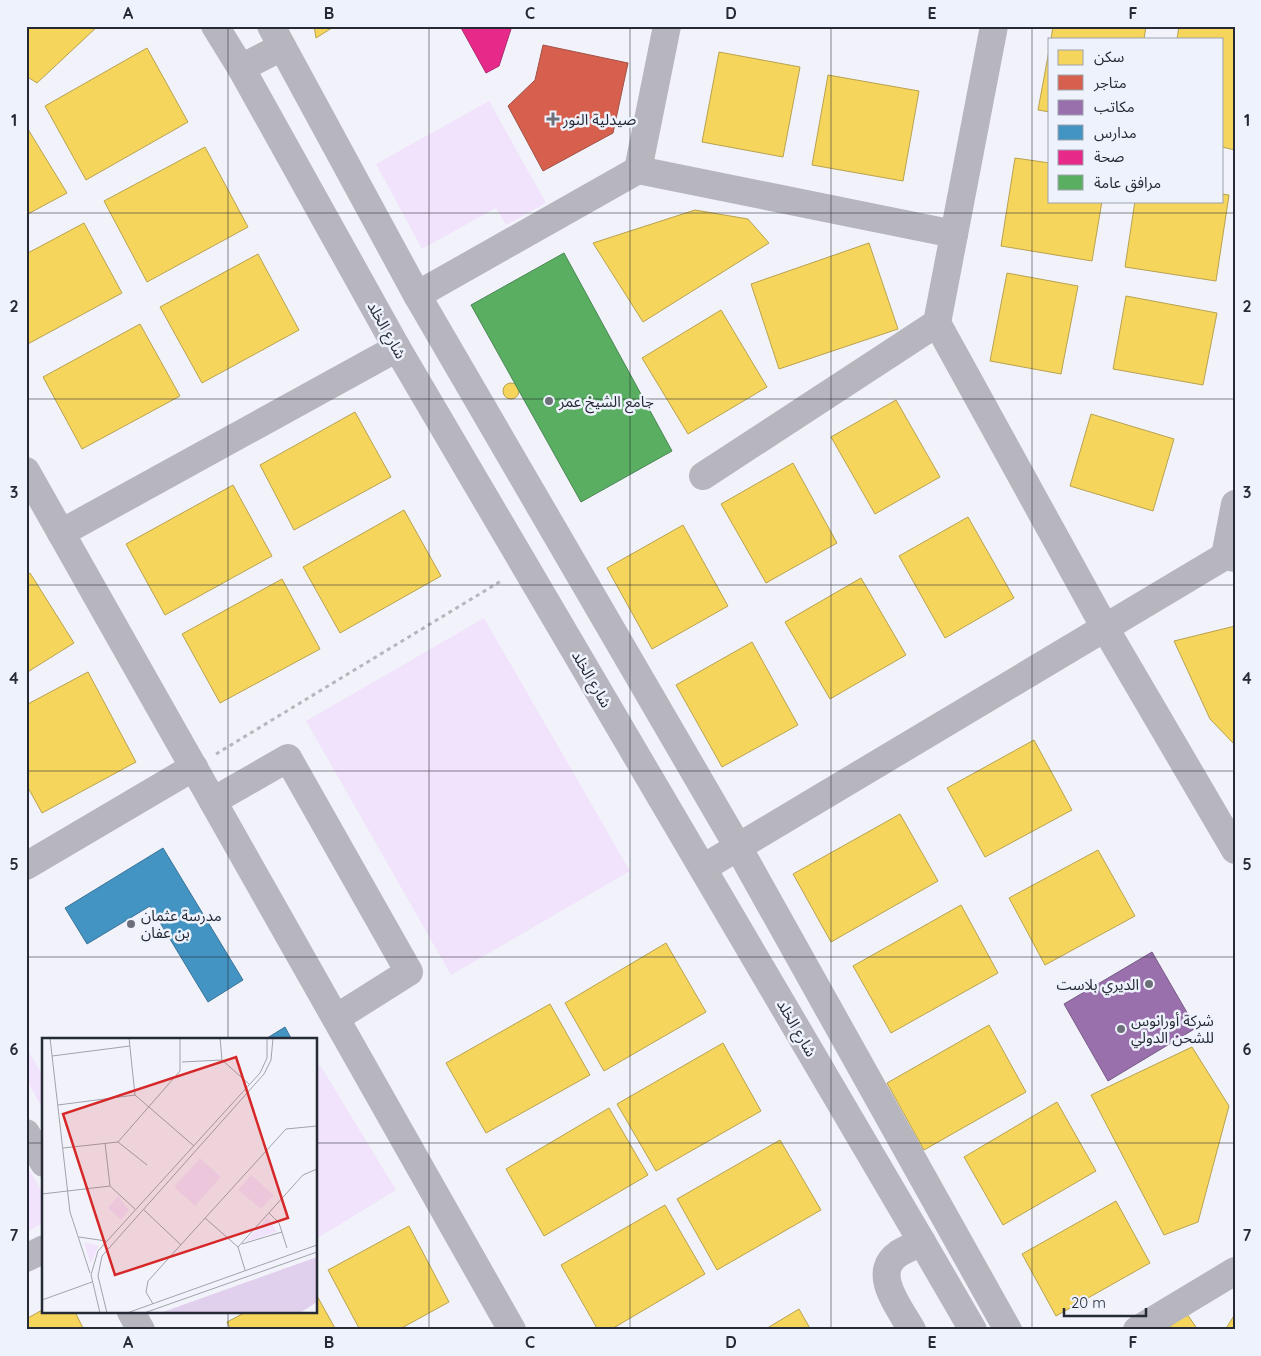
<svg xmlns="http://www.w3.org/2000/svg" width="1261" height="1356" font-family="Quicksand,'Noto Sans Arabic',sans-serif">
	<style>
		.green { fill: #f0e3fb }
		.homes { fill: #f6d55c; stroke: #b8a250 }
		.shops { fill: #d6604d; stroke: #a15046 }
		.offices { fill: #9970ab; stroke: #765b87 }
		.schools { fill: #4393c3; stroke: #3a7498 }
		.health { fill: #e7298a; stroke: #ad2970 }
		.public { fill: #5aae61; stroke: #4a8654 }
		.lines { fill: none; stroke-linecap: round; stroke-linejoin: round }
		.path { stroke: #b6b7be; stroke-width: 3; stroke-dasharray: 4 4; stroke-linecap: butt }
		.minor { stroke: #b7b6be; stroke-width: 28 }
		.grid { fill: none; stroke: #262a34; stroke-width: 1; stroke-opacity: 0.55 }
		.poi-dot { fill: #6d7079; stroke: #eef2fd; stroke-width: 2 }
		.labels { text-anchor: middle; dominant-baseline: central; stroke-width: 5; stroke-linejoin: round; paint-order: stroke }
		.poi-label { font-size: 15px; fill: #262a34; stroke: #eef2fd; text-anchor: start }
		.street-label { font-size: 15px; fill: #262a34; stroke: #eef2fd }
		.inset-road { fill: none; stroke: #a0a3ab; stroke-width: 1 }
		.view { fill: #d62828; fill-opacity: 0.15; stroke: #d62828; stroke-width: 2.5 }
		.inset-edge { fill: none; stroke: #262a34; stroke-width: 2.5 }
		.neatline { fill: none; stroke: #262a34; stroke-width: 2 }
		.grid-label { font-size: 16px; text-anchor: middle; font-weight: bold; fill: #262a34 }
	</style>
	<rect width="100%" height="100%" fill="#f2f3fa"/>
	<g class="green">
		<polygon points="489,101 546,203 506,225 496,208 422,249 376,164"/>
		<polygon points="484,618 630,871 451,975 306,721"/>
		<polygon points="26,1047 44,1078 44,1111 26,1079"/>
		<polygon points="320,1065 396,1190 316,1239 316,1067"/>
		<polygon points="26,1165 44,1195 44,1222 26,1233"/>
	</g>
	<g class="homes">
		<polygon points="26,26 98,26 37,83 26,76"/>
		<polygon points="314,26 335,26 316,38"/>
		<polygon points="1053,26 1146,26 1144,39 1051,39"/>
		<polygon points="1179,26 1235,26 1235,150 1222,147 1222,39 1177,39"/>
		<polygon points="1050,45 1050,112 1038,110"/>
		<polygon points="147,48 188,122 86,180 45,106"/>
		<polygon points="719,52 800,67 783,157 702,142"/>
		<polygon points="828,75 919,91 903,181 812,165"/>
		<polygon points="26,126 67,193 26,215"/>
		<polygon points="205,147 248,227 147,282 104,201"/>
		<polygon points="1015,158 1050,163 1050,201 1102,201 1092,261 1001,246"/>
		<polygon points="1222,194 1229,195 1216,281 1125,267 1135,201 1222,201"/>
		<polygon points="695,210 748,219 769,243 643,322 593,243"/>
		<polygon points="84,223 122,293 26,345 26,254"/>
		<polygon points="869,243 898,329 779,369 751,284"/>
		<polygon points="258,254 299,330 202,383 160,307"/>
		<polygon points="1007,273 1078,286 1061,374 990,361"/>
		<polygon points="1126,296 1217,313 1203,385 1113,369"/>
		<polygon points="721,310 767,387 688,434 642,358"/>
		<polygon points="140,324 180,396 82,449 43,377"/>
		<circle cx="511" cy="391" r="8"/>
		<polygon points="896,400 940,477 875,514 831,437"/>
		<polygon points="355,412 391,477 294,530 260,465"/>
		<polygon points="1091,414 1174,439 1153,511 1070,486"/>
		<polygon points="793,463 837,543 766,583 721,504"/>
		<polygon points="233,485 272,556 165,615 126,544"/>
		<polygon points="404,510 441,576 340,633 303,567"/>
		<polygon points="968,517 1014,598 945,638 899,556"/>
		<polygon points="683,525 728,606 652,649 607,568"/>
		<polygon points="30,573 74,643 26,673 26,576"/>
		<polygon points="861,578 906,655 830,699 785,622"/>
		<polygon points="282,579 320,649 220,703 182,634"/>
		<polygon points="1235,626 1235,745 1210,719 1174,641"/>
		<polygon points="752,642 798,725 722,767 676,685"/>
		<polygon points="88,672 136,762 42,813 26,784 26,705"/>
		<polygon points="1034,740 1072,810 985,857 947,788"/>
		<polygon points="900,814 938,881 831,942 793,874"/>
		<polygon points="1098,850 1135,916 1045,965 1009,898"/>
		<polygon points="961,905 998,973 891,1033 853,966"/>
		<polygon points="666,943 706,1012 604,1071 565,1003"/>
		<polygon points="550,1004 590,1075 486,1133 446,1063"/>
		<polygon points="989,1025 1026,1092 924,1150 887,1083"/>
		<polygon points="723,1043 761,1111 656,1171 617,1104"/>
		<polygon points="1192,1047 1229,1106 1198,1222 1164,1235 1091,1095"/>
		<polygon points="1057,1102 1096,1171 1003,1225 964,1157"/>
		<polygon points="609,1108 648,1175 544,1236 506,1169"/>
		<polygon points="780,1140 821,1210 717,1270 677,1199"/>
		<polygon points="1116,1201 1150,1263 1056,1316 1022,1254"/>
		<polygon points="665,1205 705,1274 610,1330 598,1330 561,1265"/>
		<polygon points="409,1226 449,1302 398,1330 360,1330 328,1270"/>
		<polygon points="316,1294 336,1330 231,1330 227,1322 246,1312 316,1312"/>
		<polygon points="44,1309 44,1312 75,1312 84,1330 26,1330 26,1319"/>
		<polygon points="799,1309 811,1330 764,1330"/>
		<polygon points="1187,1314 1198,1330 1165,1330"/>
		<polygon points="1235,1314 1235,1330 1225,1330"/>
	</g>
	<polygon class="shops" points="543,45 628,63 613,133 543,171 508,106 535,80"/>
	<polygon class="offices" points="1152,952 1196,1028 1108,1081 1064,1004"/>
	<g class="schools">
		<polygon points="163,848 243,980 208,1002 150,906 87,944 65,908"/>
		<polygon points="285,1027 292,1040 264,1040"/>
	</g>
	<polygon class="health" points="460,26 512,26 499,66 486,73"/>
	<polygon class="public" points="564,253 672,451 581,502 471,305"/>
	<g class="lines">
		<polyline class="path" points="216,754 501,581"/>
		<g class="minor">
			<polyline points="215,26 241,68 397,348 922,1242 973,1330"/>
			<polyline points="271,26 417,295 738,847 1008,1330"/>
			<polyline points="994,26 937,323 1105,628 1235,850"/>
			<polyline points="241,68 282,47"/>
			<polyline points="638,170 667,26"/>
			<polyline points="417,295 638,170 954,234"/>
			<polyline points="26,471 512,1330"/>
			<polyline points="703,476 937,323"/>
			<polyline points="61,533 397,348"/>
			<polyline points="1225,556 1235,504"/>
			<polyline points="213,801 288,758 409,972 336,1018"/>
			<polyline points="26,866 194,767"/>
			<polyline points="703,868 1225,556 1235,558"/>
			<polyline points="26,1133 44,1163"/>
			<polyline points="26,1258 44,1249"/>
			<polyline points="131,1312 141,1330"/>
			<path d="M 912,1330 C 901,1310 870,1273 898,1254 C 905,1249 915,1246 922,1242"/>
			<polyline points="1137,1330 1235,1271"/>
		</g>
	</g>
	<path class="grid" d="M 228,26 L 228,1040M 429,26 L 429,1330M 630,26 L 630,1330M 831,26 L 831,1330M 1032,26 L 1032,1330M 26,213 L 1235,213M 26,399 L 1235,399M 26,585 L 1235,585M 26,771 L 1235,771M 26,957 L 1235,957M 26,1143 L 44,1143M 316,1143 L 1235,1143M 228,1312 L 228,1330"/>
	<g class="poi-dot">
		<path d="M550.5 111.5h5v5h5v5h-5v5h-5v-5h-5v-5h5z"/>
		<circle cx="549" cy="401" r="5"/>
		<circle cx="131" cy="924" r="5"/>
		<circle cx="1149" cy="984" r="5"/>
		<circle cx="1121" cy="1029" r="5"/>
	</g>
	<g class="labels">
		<g class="poi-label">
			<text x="563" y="119">صيدلية النور</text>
			<text x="559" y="401">جامع الشيخ عمر</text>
			<text x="141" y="915">مدرسة عثمان<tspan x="141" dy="17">بن عفان</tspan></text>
			<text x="1139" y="984" text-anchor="end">الديري بلاست</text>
			<text x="1131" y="1020">شركة أورانوس<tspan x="1131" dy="17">للشحن الدولي</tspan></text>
		</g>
		<g class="street-label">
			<text transform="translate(387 330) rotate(61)">شارع الخلد</text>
			<text transform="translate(592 679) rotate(60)">شارع الخلد</text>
			<text transform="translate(797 1028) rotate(60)">شارع الخلد</text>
		</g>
	</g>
	<g transform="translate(42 1038)">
		<rect width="275" height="275" fill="#f2f3fa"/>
		<path d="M 158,120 L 179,139 L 153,168 L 132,149 ZM 209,137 L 232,157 L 219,171 L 196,152 ZM 76,158 L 87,172 L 79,182 L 66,170 ZM 226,179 L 235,194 L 203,204 ZM 42,204 L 57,208 L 49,224 L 48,224 Z" fill="#f0e3fb"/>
		<path d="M 275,219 L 275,264 L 258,275 L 118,275 Z" fill="#e1d0ed"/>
		<path class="inset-road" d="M 8,0 L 28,174 L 48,235M 87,0 L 93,57 L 152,108M 178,0 L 180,22 L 207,46M 10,18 L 88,8M 140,24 L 180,22M 16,67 L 93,57M 76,104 L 105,127M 63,105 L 68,148 L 93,171M 21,110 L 76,104 L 138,33 L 138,0M 0,156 L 68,148M 101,171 L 139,207M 227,175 L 237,185 L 245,210M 163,180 L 196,209 L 203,232M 37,199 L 64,203M 200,206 L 240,194M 196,209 L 261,137 L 275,131M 0,262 L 50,244M 111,266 L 104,254 L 106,243 L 244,91 L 275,88M 58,275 L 49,237 L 56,213 L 218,35 L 225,20 L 225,0M 65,275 L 56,238 L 60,218 L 222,36 L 229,22 L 231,0M 85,275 L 275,207M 102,275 L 275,214"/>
		<path class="view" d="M 194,19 L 246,180 L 73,237 L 21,76 Z"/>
		<rect width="275" height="275" class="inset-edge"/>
	</g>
	<rect width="1261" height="1356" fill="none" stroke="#eef2fd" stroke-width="55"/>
	<rect x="1048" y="38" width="175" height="165" fill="#eef2fd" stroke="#9ea2ad"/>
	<rect x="1058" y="50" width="25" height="15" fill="#f6d55c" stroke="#9ea2ad"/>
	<text x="1094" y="62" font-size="15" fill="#262a34">سكن</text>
	<rect x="1058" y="75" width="25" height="15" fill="#d6604d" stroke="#9ea2ad"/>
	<text x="1094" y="88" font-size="15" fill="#262a34">متاجر</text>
	<rect x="1058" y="100" width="25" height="15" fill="#9970ab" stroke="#9ea2ad"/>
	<text x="1094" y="112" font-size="15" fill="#262a34">مكاتب</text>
	<rect x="1058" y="125" width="25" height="15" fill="#4393c3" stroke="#9ea2ad"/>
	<text x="1094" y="138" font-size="15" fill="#262a34">مدارس</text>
	<rect x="1058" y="150" width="25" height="15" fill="#e7298a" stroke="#9ea2ad"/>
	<text x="1094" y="162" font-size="15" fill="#262a34">صحة</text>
	<rect x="1058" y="175" width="25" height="15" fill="#5aae61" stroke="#9ea2ad"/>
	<text x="1094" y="188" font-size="15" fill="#262a34">مرافق عامة</text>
	<path d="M1064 1308v8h82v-8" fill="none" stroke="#262a34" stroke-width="2.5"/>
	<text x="1071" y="1308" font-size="15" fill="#262a34" stroke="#eef2fd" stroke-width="4" paint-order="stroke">20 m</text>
	<rect x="28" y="28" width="1206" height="1300" class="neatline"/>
	<g class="grid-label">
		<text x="128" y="19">A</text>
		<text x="329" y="19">B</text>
		<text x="530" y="19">C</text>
		<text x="731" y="19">D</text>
		<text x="932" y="19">E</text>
		<text x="1133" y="19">F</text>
		<text x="14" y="126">1</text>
		<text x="1247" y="126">1</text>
		<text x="14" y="312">2</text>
		<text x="1247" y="312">2</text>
		<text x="14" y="498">3</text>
		<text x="1247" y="498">3</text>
		<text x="14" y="684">4</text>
		<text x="1247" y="684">4</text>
		<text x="14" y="870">5</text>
		<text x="1247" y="870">5</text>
		<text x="14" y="1055">6</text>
		<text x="1247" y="1055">6</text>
		<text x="14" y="1241">7</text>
		<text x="1247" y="1241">7</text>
		<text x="128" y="1348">A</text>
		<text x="329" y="1348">B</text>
		<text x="530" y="1348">C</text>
		<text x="731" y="1348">D</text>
		<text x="932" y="1348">E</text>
		<text x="1133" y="1348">F</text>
	</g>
</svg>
